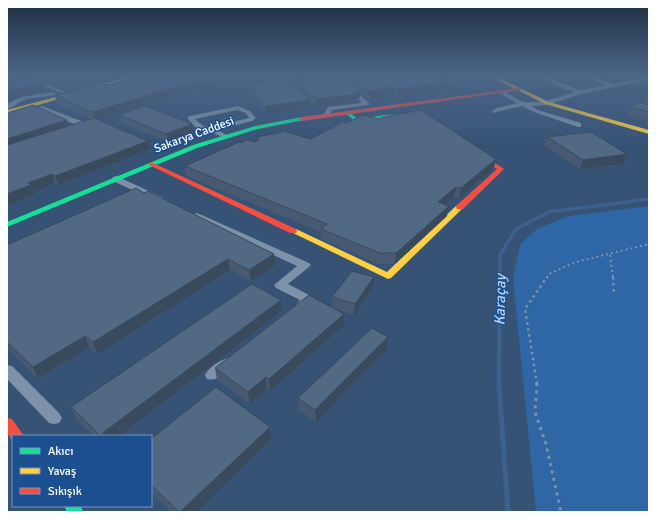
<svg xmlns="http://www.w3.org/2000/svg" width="656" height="519" font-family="Signika,sans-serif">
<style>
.green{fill:#2f66a5}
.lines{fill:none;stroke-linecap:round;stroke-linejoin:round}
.stream-far2{stroke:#3b618d;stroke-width:3.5}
.stream-far1{stroke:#3b618d;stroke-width:4}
.stream{stroke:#3b618d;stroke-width:5}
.path-far2{stroke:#7d92a8;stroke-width:2;stroke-dasharray:2 3;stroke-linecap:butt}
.path-far1{stroke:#7d92a8;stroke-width:2.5;stroke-dasharray:2.5 3.5;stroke-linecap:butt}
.path{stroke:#7d92a8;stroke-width:3;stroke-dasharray:3 4.5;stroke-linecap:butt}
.lane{fill:#7d92a8;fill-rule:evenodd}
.street{fill:#7d92a8;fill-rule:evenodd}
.fast{fill:#16e098;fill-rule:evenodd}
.slow{fill:#ffcf43;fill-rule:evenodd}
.jam{fill:#f24e42;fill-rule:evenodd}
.wall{fill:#475a72;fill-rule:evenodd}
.shaded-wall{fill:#394a5c}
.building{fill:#526984;stroke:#394a5c}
.labels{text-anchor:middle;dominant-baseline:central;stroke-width:3;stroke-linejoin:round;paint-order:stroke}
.far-street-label{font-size:12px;fill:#fff;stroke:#1b4f8f}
.water-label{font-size:15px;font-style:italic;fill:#b5d3f5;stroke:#1b4f8f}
</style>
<rect width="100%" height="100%" fill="#365274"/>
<!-- green -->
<path class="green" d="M 649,206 L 649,512 L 536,512 L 513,278 L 520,244 L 538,228 L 569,216 Z"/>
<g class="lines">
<!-- stream-far2 -->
<path class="stream-far2" d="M 500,278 L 500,255 L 516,229 L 549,212 L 649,199"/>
<!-- stream-far1 -->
<path class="stream-far1" d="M 499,384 L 500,277"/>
<!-- stream -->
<path class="stream" d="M 499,383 L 508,512"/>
<!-- path-far2 -->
<path class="path-far2" d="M 610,255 L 613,278
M 547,278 L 549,274 L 576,262 L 649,244"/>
<!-- path-far1 -->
<path class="path-far1" d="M 613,277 L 614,295
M 537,384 L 525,309 L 547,277"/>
<!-- path -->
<path class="path" d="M 537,383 L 535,412 L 546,444 L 561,512"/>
<!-- lane -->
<path class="lane" d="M 46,85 L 48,85 L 65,92 L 62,93 L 46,87 Z"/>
<!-- street -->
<path class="street" d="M 542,74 L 548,74 L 548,78 L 580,90 L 606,85 L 580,74 L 587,74 L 613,84 L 649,76 L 649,80 L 581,94 L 547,105 L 531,106 L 538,110 L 581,123 L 581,127 L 578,127 L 534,112 L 522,106 L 492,113 L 492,111 L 497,108 L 517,103 L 497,92 L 497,90 C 507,89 515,101 525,102 C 542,104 559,97 574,92 L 544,80 L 541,76 Z
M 350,86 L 369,103 L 369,105 L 332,110 L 328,117 L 324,117 L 323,116 L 328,107 L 362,103 L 347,88 Z
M 53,92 L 55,93 L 55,95 L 26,99 L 10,108 L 7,109 L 7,104 L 21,97 Z
M 42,106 L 89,124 L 90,126 L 86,128 L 83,128 L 42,110 L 7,121 L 7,117 Z
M 238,106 L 250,111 L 256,118 L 252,121 L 218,130 L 228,136 L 224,138 L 209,131 L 198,130 L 187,118 L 190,116 ZM 237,110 L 246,113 L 249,118 L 211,127 L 203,126 L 195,119 Z
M 116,176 L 162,197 L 164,199 L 162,201 L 156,201 L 113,181 L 112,179 L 113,177 Z
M 197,213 L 309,263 L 311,265 L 309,267 L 288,284 L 313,297 L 315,300 C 311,306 304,311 297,309 L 295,306 L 300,300 L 276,288 L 274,285 L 297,266 L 194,218 L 192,216 L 194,214 Z
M 228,358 L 233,359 L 235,363 C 230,372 217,382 207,379 L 205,375 C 209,367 220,360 228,358 Z
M 7,365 L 12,366 L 59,413 L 62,418 L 59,423 L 54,424 L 49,423 L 7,379 Z"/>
<!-- fast -->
<path class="fast" d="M 348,111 L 358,119 C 369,118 397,111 406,117 C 403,119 365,122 357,123 L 346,114 L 345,113 Z
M 302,117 L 304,118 L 304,120 L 258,129 L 197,148 L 7,227 L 7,222 L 193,145 L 255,126 Z
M 64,506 L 81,506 L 83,512 L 67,512 Z"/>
<!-- slow -->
<path class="slow" d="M 140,74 L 146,74 L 7,114 L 7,110 Z
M 486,74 L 491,74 L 549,102 L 649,130 L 649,134 L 545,104 Z
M 457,205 L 460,205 L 464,207 L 391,278 L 388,279 L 289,231 L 290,229 L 296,229 L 387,272 Z"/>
<!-- jam -->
<path class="jam" d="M 519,88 L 521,88 L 521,90 L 302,121 L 299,119 L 302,117 Z
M 477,151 L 504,169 L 463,209 L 457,209 L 456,207 L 457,205 L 497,169 L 475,154 L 475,152 Z
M 151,162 L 296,229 L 297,231 L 296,233 L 290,233 L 149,165 L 149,163 Z
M 7,418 L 12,419 L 24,436 L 13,436 L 12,440 L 7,433 Z"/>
</g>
<!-- wall -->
<path class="wall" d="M 32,74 L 70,74 L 71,78 L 54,82 L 32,75 Z
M 238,74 L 280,74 L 283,77 L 283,80 L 310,108 L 266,114 L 255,100 L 254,95 L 251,92 L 251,88 L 249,88 Z
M 286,74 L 322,74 L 290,77 Z
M 328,74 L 479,74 L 486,85 L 462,88 L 450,82 L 449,89 L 398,96 L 393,93 L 381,95 L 381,97 L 369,99 L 360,92 L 360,98 L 357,99 L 357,102 L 317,107 L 296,86 L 296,79 ZM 346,74 L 346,79 L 340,75 Z
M 108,85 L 234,86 L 185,91 L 98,119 L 148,141 L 150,149 L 58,185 L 55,183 L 34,192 L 35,194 L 7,205 L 7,113 L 69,126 L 91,119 L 57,104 L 55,96 Z
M 649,94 L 649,121 L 628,115 L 631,107 L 647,104 L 642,103 L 645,95 Z
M 119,115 L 193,132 L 168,142 L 121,123 Z
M 547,137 L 627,154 L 624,164 L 580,169 L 544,146 Z
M 256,139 L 310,139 L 494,168 L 459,198 L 454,197 L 445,205 L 447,216 L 395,264 L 379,264 L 321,239 L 321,232 L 186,176 L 185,166 L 241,143 L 254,142 L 256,141 Z
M 136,188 L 275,265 L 251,281 L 230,270 L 97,354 L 89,347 L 38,379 L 7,348 L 7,245 Z
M 373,288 L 354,315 L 336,309 L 344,325 L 270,391 L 267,389 L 250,404 L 217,380 L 215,368 L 332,307 L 332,297 Z
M 282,311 L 119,436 L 93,436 L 76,419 L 71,407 Z
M 388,337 L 387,349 L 316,422 L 299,410 L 298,398 Z
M 270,427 L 271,439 L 196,512 L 171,512 L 151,493 L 151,439 Z"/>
<!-- shaded-wall -->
<path class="shaded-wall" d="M 57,74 L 70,74 L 71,78 L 54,82 L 51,75 Z
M 289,74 L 322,74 L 290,77 Z
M 283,77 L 284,84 L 251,84 L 251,88 L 249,88 L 248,81 Z
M 487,78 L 486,85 L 462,88 L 463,81 Z
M 233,79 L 234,86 L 185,91 L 95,120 L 93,112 L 184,84 Z
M 450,82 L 449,89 L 398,96 L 398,89 Z
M 41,83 L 44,90 L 7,100 L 7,91 Z
M 393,86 L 393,93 L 381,95 L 381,97 L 369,99 L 370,91 L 379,88 Z
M 354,91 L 360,91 L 360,98 L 357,99 L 357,102 L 317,107 L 316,99 Z
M 310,100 L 310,108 L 266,114 L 266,106 Z
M 67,120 L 69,129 L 7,149 L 7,139 Z
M 192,124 L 193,132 L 168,142 L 166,134 Z
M 148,141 L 150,149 L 58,185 L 55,176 Z
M 627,154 L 624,164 L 580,169 L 583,160 Z
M 496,159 L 494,168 L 459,198 L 461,188 Z
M 52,174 L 55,183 L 34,192 L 35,194 L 7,205 L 7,194 L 28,183 Z
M 456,187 L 454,197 L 437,212 L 438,202 Z
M 449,206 L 447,216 L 395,264 L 396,253 Z
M 274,254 L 275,265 L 251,281 L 249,270 Z
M 228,259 L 230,270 L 97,354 L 93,342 Z
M 374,277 L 373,288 L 354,315 L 355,304 Z
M 281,300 L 282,311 L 119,436 L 100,436 L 100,435 Z
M 344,314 L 344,325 L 270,391 L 269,379 Z
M 85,336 L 89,347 L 38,379 L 33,367 Z
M 388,337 L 387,349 L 316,422 L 315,410 Z
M 266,377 L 267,389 L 250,404 L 248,392 Z
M 270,427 L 271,439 L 196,512 L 180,512 Z"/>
<!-- building -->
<path class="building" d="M 47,74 L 57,74 L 51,75 Z
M 151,74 L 230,74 L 233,79 L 184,84 L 93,112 L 55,96 L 102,83 L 108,85 Z
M 243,74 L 280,74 L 283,77 L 248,81 Z
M 328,74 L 339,74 L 360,91 L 354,91 L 357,94 L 316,99 L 296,79 L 299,77 Z
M 346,74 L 435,74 L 450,82 L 398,89 L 393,86 L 379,88 L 381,89 L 370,91 Z
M 449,74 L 479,74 L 487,78 L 463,81 Z
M 26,76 L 34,81 L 38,80 L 41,83 L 7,91 L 7,86 L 16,84 L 20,77 Z
M 288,80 L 310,100 L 266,106 L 254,93 L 258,92 L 251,84 Z
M 649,94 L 649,96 L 645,95 Z
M 639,102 L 649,105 L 649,112 L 631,107 Z
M 33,105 L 67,120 L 7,139 L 7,113 Z
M 145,106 L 192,124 L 166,134 L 119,115 Z
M 421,110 L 496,159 L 461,188 L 456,187 L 438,202 L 449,206 L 396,253 L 380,253 L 321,229 L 327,224 L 185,166 L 239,142 L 241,143 L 247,140 L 254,142 L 259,140 L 256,139 L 261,136 L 278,133 L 283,131 L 310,139 L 343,122 L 347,123 L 363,115 L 379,119 L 384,117 Z
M 94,118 L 148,141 L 55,176 L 52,174 L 28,183 L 31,185 L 7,194 L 7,145 Z
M 591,132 L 627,154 L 583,160 L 547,137 Z
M 136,188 L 144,193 L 148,191 L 274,254 L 249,270 L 228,259 L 93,342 L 85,336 L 33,367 L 7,342 L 7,245 Z
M 352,271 L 374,277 L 355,304 L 332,297 Z
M 252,284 L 281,300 L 100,435 L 71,407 Z
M 309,295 L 344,314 L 269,379 L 266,377 L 248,392 L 215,368 Z
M 372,328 L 388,337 L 315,410 L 298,398 Z
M 216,387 L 270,427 L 180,512 L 179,512 L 151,485 L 151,439 Z"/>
<!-- sky -->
<linearGradient id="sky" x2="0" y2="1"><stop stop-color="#1e2d40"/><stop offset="0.51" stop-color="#4c6688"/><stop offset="1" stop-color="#4c6688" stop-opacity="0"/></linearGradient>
<rect width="656" height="146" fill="url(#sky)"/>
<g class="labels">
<!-- far-street labels -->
<g class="far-street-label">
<text transform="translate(194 135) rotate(-20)">Sakarya Caddesi</text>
</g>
<!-- water labels -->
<g class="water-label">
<text transform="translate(500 300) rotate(-89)">Karaçay</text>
</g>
</g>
<!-- border -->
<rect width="656" height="519" fill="none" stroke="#ffffff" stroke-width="16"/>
<!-- legend -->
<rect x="12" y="435" width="140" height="72" fill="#1b4f8f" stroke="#7695bc"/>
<rect x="20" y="448" width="20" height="6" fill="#16e098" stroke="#7695bc"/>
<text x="48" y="455" font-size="12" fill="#ffffff">Akıcı</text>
<rect x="20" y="468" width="20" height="6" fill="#ffcf43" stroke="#7695bc"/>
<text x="48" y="475" font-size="12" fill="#ffffff">Yavaş</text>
<rect x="20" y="488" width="20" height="6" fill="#f24e42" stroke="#7695bc"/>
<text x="48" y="495" font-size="12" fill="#ffffff">Sıkışık</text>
</svg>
